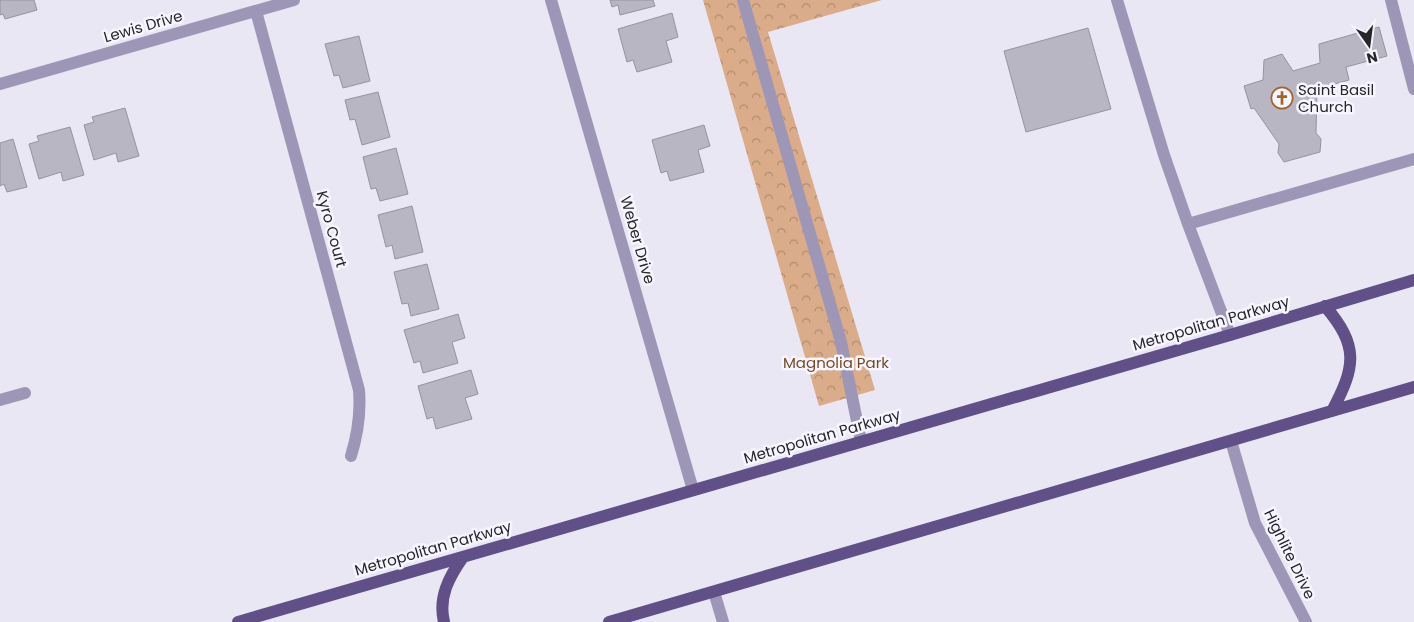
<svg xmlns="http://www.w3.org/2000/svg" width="1414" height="622" font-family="Poppins,sans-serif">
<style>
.park{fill:url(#park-crowns)}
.building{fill:#b9b6c4;stroke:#9692a0}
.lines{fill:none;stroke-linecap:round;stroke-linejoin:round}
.service{stroke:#9e96b6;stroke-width:12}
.minor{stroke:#9e96b6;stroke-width:12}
.primary{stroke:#615088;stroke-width:12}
.labels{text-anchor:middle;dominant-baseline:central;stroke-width:5;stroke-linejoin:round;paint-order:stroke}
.street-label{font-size:15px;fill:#27262b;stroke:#f7f5fe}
.poi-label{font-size:15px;fill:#27262b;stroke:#f7f5fe;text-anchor:start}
.park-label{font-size:15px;fill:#784a23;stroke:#f7f5fe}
</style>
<defs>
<pattern id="park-crowns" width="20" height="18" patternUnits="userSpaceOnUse" patternTransform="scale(1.25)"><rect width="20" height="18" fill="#daac89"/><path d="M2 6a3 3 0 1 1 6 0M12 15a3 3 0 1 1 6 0" fill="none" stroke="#b18c70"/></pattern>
</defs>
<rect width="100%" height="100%" fill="#eae7f5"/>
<!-- park -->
<path class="park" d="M 703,0 L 882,0 L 768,32 L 875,390 L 819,406 Z"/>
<!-- building -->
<path class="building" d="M 0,0 L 34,0 L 37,10 L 5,19 L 3,14 L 0,15 Z
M 610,0 L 653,0 L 655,6 L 620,15 L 618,5 L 612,7 Z
M 672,13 L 678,37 L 666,41 L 672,62 L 637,72 L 633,60 L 627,62 L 618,29 Z
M 1379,27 L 1387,56 L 1346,67 L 1349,80 L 1317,89 L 1316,133 L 1321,139 L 1320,152 L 1284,162 L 1278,153 L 1279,144 L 1254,108 L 1251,109 L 1244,86 L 1263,80 L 1264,60 L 1282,54 L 1293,71 L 1320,63 L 1319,44 Z
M 1088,28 L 1111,109 L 1026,132 L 1004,51 Z
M 359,36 L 370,81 L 343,88 L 339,75 L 334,76 L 325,44 Z
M 378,92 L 390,137 L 362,145 L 355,119 L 350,120 L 345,100 Z
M 125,108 L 139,156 L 118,162 L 116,153 L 94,160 L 84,125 L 94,122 L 92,117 Z
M 704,125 L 710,146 L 698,150 L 704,172 L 670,181 L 667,171 L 661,173 L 652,140 Z
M 70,127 L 84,175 L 63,181 L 61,172 L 39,179 L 29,144 L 39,141 L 37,136 Z
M 13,139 L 27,187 L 7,192 L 4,184 L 0,186 L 0,143 Z
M 396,148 L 408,194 L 380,201 L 376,188 L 371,189 L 363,157 Z
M 412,206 L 423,252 L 395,259 L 392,245 L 386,247 L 378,215 Z
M 427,264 L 439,309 L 411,316 L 408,303 L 402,304 L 394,272 Z
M 458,314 L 465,338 L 452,342 L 458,363 L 423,373 L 420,361 L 414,363 L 404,330 Z
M 471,370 L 478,394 L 465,398 L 472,419 L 436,429 L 433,417 L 427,419 L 418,386 Z"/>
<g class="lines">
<!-- service -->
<path class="service" d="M 1117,0 L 1164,155 L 1188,224 L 1230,335
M 1391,0 L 1414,89
M 1188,224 L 1414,159"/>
<!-- minor -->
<path class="minor" d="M 551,0 L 693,490
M 743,0 L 841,342 L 861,441
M 256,11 L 359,390 C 361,414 358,433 351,456
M 0,84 L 294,0
M 0,400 L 25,393
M 1231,441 L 1255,523 L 1306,622
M 714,592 L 723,622"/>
<!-- primary -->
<path class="primary" d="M 1325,306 C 1359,346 1356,366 1332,411
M 238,622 L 1230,335 L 1414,280
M 444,622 C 438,597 449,577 463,557
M 609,622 L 1414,387"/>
</g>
<!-- icons -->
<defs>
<g id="church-ring" transform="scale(1.125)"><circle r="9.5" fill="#f7f5fe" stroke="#a3642c" stroke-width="1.5"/><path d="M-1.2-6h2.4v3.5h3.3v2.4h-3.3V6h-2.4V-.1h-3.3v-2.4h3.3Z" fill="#a3642c"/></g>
</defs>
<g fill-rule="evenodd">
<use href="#church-ring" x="1282" y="98"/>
</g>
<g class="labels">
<!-- street labels -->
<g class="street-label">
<text transform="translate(143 26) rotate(-16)">Lewis Drive</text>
<text transform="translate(332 229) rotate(75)">Kyro Court</text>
<text transform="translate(638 240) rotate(74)">Weber Drive</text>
<text transform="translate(1211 323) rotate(-16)">Metropolitan Parkway</text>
<text transform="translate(822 436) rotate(-16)">Metropolitan Parkway</text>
<text transform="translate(433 548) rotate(-16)">Metropolitan Parkway</text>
<text transform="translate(1290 554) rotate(64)">Highlite Drive</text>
</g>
<!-- poi labels -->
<g class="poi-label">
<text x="1298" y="89">Saint Basil<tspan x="1298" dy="17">Church</tspan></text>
</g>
<!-- park labels -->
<g class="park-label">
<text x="836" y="362">Magnolia Park</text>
</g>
</g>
<!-- north arrow -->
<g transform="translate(1369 45) rotate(166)" stroke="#f7f5fe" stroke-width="4" paint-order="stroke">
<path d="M0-4L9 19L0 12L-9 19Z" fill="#27262b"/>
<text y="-8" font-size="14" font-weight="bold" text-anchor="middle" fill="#27262b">N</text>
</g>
</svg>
